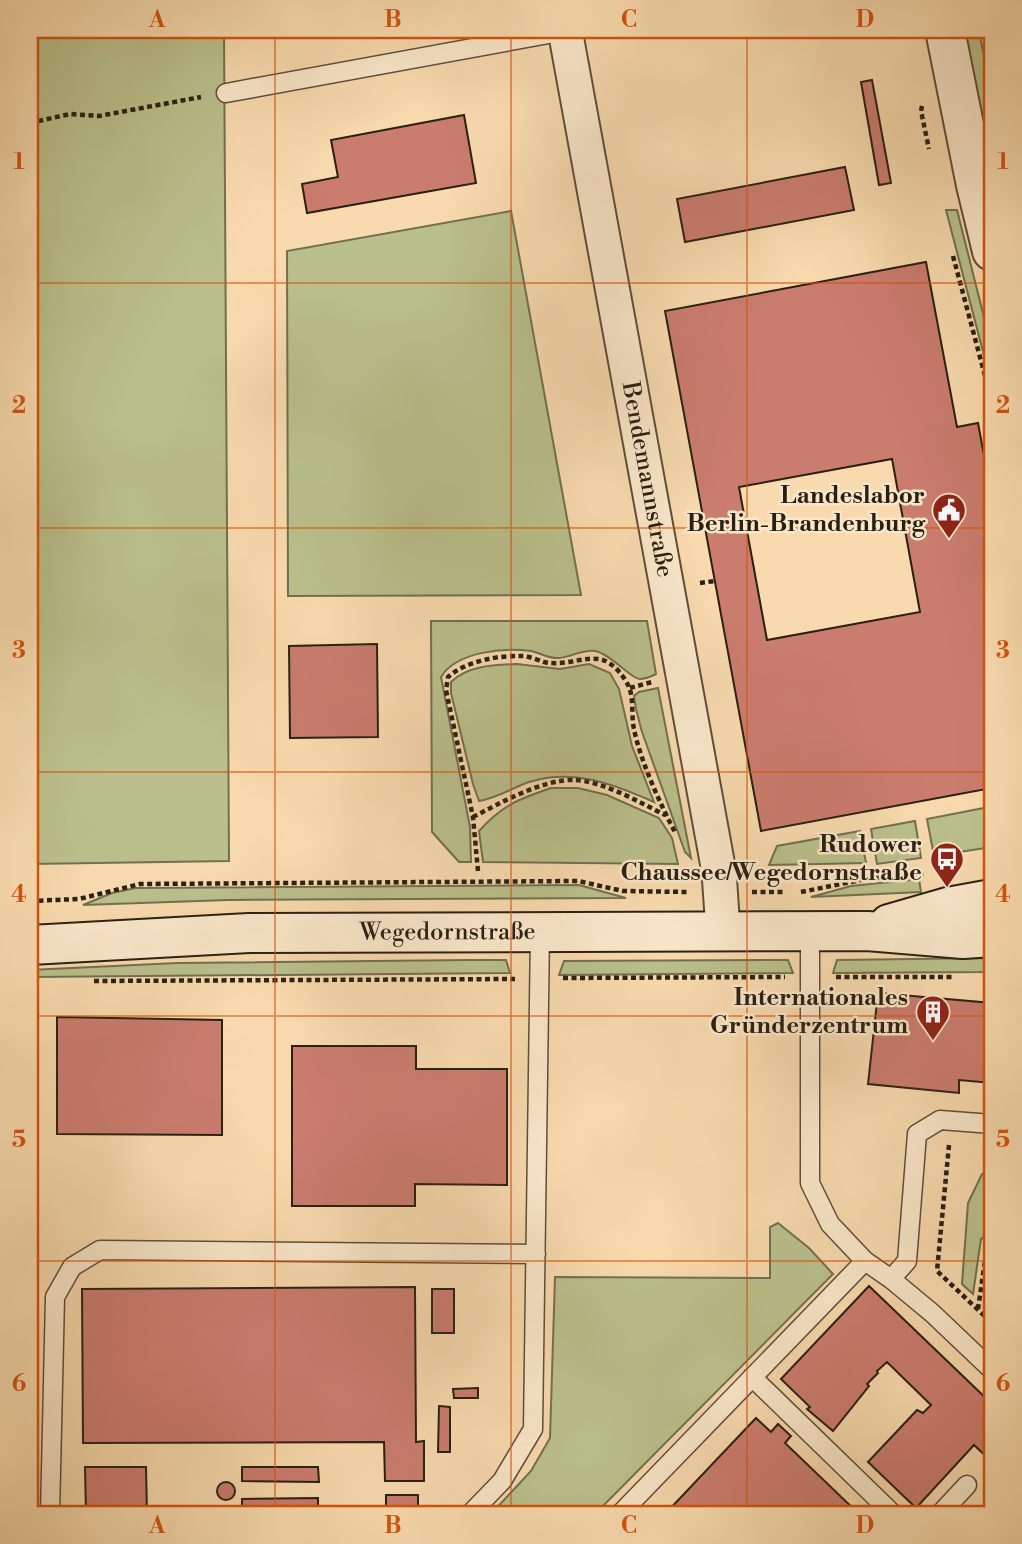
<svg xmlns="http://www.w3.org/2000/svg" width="1022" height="1544" font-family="'Libre Bodoni',serif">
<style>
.green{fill:#bac08c;stroke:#72704f;stroke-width:2}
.building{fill:#ca7c6f;stroke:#2a2012;stroke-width:2;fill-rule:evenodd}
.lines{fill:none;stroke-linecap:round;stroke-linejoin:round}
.service-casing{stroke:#5e4e39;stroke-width:21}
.minor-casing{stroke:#5e4e39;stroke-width:37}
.tertiary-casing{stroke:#5e4e39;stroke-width:42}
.secondary-casing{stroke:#2a2012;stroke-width:42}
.path{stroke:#2a2012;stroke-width:4.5;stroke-dasharray:5 3.5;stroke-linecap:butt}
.service{stroke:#fae7ca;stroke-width:18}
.minor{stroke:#fae7ca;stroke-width:33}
.tertiary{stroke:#fae7ca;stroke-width:38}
.secondary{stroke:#fae7ca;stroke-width:38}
.grid{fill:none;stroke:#d5530d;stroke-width:2;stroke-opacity:0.55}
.labels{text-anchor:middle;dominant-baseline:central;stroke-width:5;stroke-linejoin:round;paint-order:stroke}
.street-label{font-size:24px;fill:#2a2012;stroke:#fae7ca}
.poi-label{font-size:24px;font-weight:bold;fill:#2a2012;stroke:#fae7ca;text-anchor:end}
.neatline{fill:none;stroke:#d5530d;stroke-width:2.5}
.grid-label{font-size:23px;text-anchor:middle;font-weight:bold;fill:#d5530d}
</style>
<rect width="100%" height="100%" fill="#f8daae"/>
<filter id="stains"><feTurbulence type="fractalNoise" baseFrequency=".00286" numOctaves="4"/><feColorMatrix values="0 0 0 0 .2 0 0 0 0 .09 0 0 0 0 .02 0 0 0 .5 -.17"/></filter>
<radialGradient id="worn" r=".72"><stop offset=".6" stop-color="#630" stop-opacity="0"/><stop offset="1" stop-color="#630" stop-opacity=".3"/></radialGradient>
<!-- green -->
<path class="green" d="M 30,30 L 224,30 L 229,861 L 30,864 Z
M 960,30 L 979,30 L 992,101 L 992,183 Z
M 946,210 L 957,210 L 992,349 L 992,386 Z
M 511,211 L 581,595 L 288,596 L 287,251 Z
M 431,621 L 647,621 L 656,674 C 652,676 645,679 640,679 C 631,679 611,654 595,651 C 582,649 570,658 557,658 C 548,658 540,653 531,651 C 503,647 456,652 441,677 L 470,827 L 471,862 L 459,862 L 432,832 Z
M 517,664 L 560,669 L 589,664 L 610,673 L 619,689 L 632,746 L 654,802 C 613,784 574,768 529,782 C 512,788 498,798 479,801 L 473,784 L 451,693 L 451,682 C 468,665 495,665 517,664 Z
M 658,688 L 691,858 L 685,852 L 642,732 L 636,709 L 634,696 L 639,692 Z
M 551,788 L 578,788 L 607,795 L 659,818 L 672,838 L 678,864 L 483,862 L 479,831 C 502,805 519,799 551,788 Z
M 989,807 L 992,847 L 934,856 L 927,819 Z
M 915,821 L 921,858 L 877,864 L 871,829 Z
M 860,831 L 866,863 L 769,865 L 777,846 Z
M 919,879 L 921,892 L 811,897 L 851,886 Z
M 579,885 L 626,898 L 228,900 L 83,905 L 112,893 L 136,888 Z
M 992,958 L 992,971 L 989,972 L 833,973 L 837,960 Z
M 468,960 L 506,960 L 510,973 L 30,977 L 30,970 L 177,963 Z
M 788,960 L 793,973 L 559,975 L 564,961 Z
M 992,1170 L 992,1234 L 981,1239 L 973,1294 L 962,1284 L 968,1203 L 982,1174 Z
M 778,1223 L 809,1248 L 833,1274 L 595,1514 L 491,1514 L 531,1471 L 550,1438 L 555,1277 L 770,1278 L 770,1227 Z"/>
<!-- building -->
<path class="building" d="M 872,80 L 891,183 L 879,185 L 861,82 Z
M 464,115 L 476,183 L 307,213 L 302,184 L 338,177 L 331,140 Z
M 845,167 L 854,210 L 685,242 L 677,199 Z
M 926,262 L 957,427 L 978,423 L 992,499 L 992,788 L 761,831 L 665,311 ZM 892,459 L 920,612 L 767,640 L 739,487 Z
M 377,644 L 378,737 L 290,738 L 289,646 Z
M 878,993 L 992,1003 L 992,1083 L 959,1080 L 959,1093 L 868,1084 Z
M 57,1017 L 222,1020 L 222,1135 L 57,1134 Z
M 292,1046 L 416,1046 L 416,1069 L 507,1069 L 507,1185 L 415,1184 L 415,1206 L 292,1206 Z
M 869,1286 L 992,1404 L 992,1462 L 974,1445 L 916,1508 L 868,1462 L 917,1410 L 923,1413 L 931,1405 L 887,1362 L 877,1371 L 878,1373 L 867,1384 L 869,1386 L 833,1431 L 807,1409 L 810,1407 L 781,1379 Z
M 415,1287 L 416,1442 L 424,1441 L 424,1481 L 385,1481 L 384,1442 L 83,1443 L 82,1289 Z
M 432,1289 L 454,1289 L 454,1333 L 432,1333 Z
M 478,1388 L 478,1398 L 454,1398 L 453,1389 Z
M 439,1406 L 450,1407 L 450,1452 L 438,1452 Z
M 756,1418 L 771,1432 L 778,1424 L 791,1436 L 785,1443 L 859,1514 L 665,1514 Z
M 85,1467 L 146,1467 L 147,1514 L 86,1514 Z
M 242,1467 L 318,1467 L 319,1482 L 242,1481 Z
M217 1491a9 9 0 1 1 18 0a9 9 0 1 1-18 0Z
M 386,1495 L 418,1495 L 418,1506 L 386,1506 Z
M 318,1498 L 318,1513 L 242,1514 L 242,1499 Z"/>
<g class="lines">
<!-- service casing -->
<g class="service-casing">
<path id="service" d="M 226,93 L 565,31
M 810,931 L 810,1183 L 830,1224 L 865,1261 L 891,1279 L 932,1313 L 992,1370
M 891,1279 L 907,1261 L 917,1134 L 940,1120 L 992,1124
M 752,1377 L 893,1514
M 50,1514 L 55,1297 L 72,1267 L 100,1250 L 536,1254
M 470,1514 L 502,1481 L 533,1429 L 540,932
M 620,1514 L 865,1261
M 940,1514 L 967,1485"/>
</g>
<!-- minor casing -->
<g class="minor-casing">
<g id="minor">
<path id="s1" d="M 565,30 L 719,872 L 723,930"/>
</g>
</g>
<!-- tertiary casing -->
<g class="tertiary-casing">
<path id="tertiary" d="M 945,30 L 976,185 L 992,251"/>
</g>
<!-- secondary casing -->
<g class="secondary-casing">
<g id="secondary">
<path d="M 889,924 L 948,907 L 992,899"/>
<path id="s2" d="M 30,945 L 249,933 L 867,931 L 963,939 L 992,937"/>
</g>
</g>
<!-- path -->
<path class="path" d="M 922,106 L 921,111 L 929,149
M 30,123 L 70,114 L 99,116 L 201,97
M 953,256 L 992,402
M 700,583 L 715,581
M 630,688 L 652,682
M 473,817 C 500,803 543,779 574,780 C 603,781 639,802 665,815
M 478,871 L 473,817 L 446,690 L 448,677 C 466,661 499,655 524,656 C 531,657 538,660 544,662 C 565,667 585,655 603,660 C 614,664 624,676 629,687 C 634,699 631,716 634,729 C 640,760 661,806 676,834
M 752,892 L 785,892
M 801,892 L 871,878 L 924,874
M 30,901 L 79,899 L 140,884 L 578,881 L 623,891 L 687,892
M 836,977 L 953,977
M 563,978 L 785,977
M 94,981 L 515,979
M 949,1145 L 937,1271 L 992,1323
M 978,1309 L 987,1247 L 992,1245"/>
<!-- service -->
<use href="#service" class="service"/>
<!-- minor -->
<use href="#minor" class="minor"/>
<!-- tertiary -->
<use href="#tertiary" class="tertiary"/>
<!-- secondary -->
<use href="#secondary" class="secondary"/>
</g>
<!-- grid -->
<path class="grid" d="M 275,30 L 275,1514M 511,30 L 511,1514M 747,30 L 747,1514M 30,283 L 992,283M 30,528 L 992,528M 30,772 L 992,772M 30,1016 L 992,1016M 30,1261 L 992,1261"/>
<!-- icons -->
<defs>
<g id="civic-pin" transform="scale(1.75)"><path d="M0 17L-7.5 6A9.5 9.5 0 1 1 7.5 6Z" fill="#8f2418" stroke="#fae7ca"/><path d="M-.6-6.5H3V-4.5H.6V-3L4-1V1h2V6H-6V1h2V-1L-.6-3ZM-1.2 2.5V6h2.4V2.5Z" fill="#fff"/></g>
<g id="bus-pin" transform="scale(1.75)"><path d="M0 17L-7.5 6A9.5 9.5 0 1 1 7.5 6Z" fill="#8f2418" stroke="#fae7ca"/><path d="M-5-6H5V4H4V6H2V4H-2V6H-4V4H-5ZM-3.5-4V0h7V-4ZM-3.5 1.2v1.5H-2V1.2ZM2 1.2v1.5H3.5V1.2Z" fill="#fff"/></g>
<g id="building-pin" transform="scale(1.75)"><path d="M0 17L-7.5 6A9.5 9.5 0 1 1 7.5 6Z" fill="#8f2418" stroke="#fae7ca"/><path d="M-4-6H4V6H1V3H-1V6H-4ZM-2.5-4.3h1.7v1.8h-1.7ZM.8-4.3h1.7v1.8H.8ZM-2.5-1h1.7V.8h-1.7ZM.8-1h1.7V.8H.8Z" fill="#fff"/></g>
</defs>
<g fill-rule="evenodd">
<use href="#civic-pin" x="949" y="510"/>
<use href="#bus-pin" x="947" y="859"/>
<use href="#building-pin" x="933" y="1012"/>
</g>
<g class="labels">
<!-- street labels -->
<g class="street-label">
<text stroke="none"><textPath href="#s1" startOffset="457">Bendemannstraße</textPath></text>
<text stroke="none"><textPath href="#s2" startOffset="418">Wegedornstraße</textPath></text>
</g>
<!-- poi labels -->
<g class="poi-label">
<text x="925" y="496">Landeslabor<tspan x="925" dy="28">Berlin-Brandenburg</tspan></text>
<text x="922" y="845">Rudower<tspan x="922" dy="28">Chaussee/Wegedornstraße</tspan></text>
<text x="908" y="998">Internationales<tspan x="908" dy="28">Gründerzentrum</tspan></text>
</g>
</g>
<!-- margin -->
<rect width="1022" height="1544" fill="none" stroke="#f8daae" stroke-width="77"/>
<rect x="38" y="38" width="946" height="1468" class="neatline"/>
<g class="grid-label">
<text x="157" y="27">A</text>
<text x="393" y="27">B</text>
<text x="629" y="27">C</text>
<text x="865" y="27">D</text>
<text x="19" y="169">1</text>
<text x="1003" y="169">1</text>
<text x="19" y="413">2</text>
<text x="1003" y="413">2</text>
<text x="19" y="658">3</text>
<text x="1003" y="658">3</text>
<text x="19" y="902">4</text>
<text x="1003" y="902">4</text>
<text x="19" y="1147">5</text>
<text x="1003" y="1147">5</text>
<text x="19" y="1391">6</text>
<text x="1003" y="1391">6</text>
<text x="157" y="1533">A</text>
<text x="393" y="1533">B</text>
<text x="629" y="1533">C</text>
<text x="865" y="1533">D</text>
</g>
<rect width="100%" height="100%" filter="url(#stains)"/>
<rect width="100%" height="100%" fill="url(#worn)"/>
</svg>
